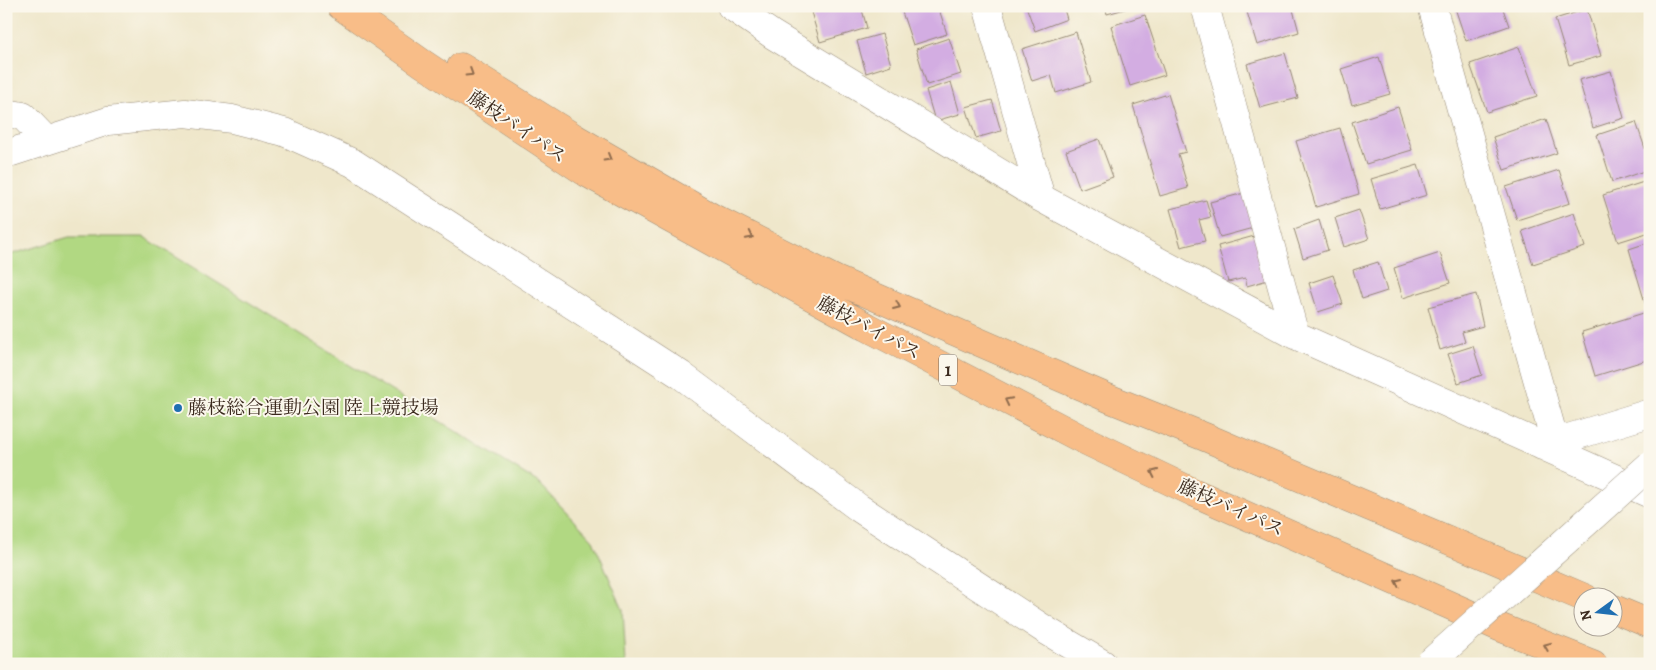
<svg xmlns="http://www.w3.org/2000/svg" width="1656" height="670" font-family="Alegreya,'Noto Serif JP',serif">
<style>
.green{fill:#b1d882;stroke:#768150}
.building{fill:#d3ade2}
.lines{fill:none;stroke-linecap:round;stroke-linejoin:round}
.minor-casing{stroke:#958874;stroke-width:29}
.tertiary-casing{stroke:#958874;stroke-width:29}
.motorway-casing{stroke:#958874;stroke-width:29}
.minor{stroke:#fff;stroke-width:28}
.tertiary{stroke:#fff;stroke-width:28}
.motorway{stroke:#f8bd88;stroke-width:28}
.tertiary-bridge-casing{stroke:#958874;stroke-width:29;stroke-linecap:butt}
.tertiary-bridge{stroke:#fff;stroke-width:28}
.oneway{stroke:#906c4e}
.poi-dot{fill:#1f6fb2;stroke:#fbf7ec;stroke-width:2}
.labels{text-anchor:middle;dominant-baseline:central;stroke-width:4;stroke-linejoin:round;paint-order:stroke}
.shield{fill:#fbf7ec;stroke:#75685c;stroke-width:1}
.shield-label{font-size:18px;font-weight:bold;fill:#3b2a1e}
.street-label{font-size:19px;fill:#3b2a1e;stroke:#fbf7ec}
.poi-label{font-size:19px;fill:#3b2a1e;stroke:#fbf7ec;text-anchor:start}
</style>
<rect width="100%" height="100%" fill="#fbf7ec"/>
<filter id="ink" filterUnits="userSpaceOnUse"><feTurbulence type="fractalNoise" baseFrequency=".02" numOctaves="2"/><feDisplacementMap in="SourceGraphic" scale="10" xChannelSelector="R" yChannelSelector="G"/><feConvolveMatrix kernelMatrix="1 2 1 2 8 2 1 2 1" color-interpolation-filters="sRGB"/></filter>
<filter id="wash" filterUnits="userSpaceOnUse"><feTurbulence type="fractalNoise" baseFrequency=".0096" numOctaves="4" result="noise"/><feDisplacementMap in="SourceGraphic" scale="20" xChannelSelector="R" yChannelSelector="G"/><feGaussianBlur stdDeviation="1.12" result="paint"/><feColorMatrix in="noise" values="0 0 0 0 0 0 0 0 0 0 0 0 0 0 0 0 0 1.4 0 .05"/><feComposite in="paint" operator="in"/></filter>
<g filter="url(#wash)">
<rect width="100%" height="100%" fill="#efe7cb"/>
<!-- green -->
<path class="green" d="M 69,237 L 144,237 L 539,483 L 593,540 L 623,610 L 626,664 L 6,664 L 6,256 Z"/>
<g id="blocks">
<!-- building -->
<path class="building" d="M 831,6 L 861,6 L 867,28 L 820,42 L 811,12 Z
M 911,6 L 938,6 L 947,34 L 913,45 L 901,9 Z
M 1026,6 L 1063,6 L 1067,19 L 1035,31 Z
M 1105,6 L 1132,6 L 1132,7 L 1107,14 Z
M 1265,6 L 1292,6 L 1299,32 L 1257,45 L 1247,12 Z
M 1460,6 L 1502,6 L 1509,26 L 1466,41 L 1455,8 Z
M 1587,9 L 1601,56 L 1569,65 L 1555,19 Z
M 1145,15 L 1165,75 L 1130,86 L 1111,26 Z
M 1076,32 L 1091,82 L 1056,93 L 1051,75 L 1032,81 L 1022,49 Z
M 882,34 L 891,65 L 866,73 L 857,41 Z
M 949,38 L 961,74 L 927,85 L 916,49 Z
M 1519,47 L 1537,96 L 1487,112 L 1470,64 Z
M 1285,53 L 1298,98 L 1260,108 L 1247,64 Z
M 1379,57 L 1390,94 L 1352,105 L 1341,69 Z
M 1611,71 L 1624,118 L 1593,128 L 1579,80 Z
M 951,82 L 960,114 L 935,121 L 926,90 Z
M 1168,94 L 1186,152 L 1178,154 L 1188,188 L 1160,196 L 1133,105 Z
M 992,100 L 1001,131 L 976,138 L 966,107 Z
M 1398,107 L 1412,150 L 1366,164 L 1352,122 Z
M 1546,119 L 1557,153 L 1504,170 L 1493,137 Z
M 1636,122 L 1650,163 L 1650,169 L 1612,182 L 1597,135 Z
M 1340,128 L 1359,194 L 1316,207 L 1296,141 Z
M 1099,139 L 1113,177 L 1080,189 L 1066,151 Z
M 1418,165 L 1427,195 L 1380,209 L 1371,179 Z
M 1559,170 L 1570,203 L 1517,220 L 1506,187 Z
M 1650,180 L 1650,232 L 1618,242 L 1603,195 Z
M 1244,193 L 1253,228 L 1220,237 L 1210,202 Z
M 1206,200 L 1211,217 L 1199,220 L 1205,241 L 1181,247 L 1170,209 Z
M 1359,210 L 1369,239 L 1344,247 L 1335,218 Z
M 1574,213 L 1585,247 L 1533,264 L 1522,231 Z
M 1319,220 L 1328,250 L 1303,258 L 1294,229 Z
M 1258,235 L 1271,279 L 1247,286 L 1245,278 L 1228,282 L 1218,246 Z
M 1650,242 L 1650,305 L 1646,306 L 1629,249 Z
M 1440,253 L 1450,283 L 1403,298 L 1394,268 Z
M 1378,262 L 1387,291 L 1362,299 L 1353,270 Z
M 1333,275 L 1343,304 L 1318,312 L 1309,283 Z
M 1476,294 L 1483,326 L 1462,332 L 1465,342 L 1440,350 L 1428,307 Z
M 1650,311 L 1650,359 L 1595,376 L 1582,332 Z
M 1473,346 L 1482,375 L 1458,383 L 1448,354 Z"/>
</g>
</g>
<g filter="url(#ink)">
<use href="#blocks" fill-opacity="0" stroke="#958874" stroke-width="1"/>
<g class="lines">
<!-- minor casing -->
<g class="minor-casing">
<path id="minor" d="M 731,6 L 773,35 L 1041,198 L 1295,335 L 1650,494
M 987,6 L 1041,198
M 1205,6 L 1295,335
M 1432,6 L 1555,442
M 6,113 L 23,116 L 46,140
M 1542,446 L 1650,413"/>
</g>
<!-- tertiary casing -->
<g class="tertiary-casing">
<path id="tertiary" d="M 6,154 L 108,121 L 185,113 L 232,119 L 284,132 L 353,163 L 681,375 L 859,508 L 1047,631 L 1103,664"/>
</g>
<!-- motorway casing -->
<g class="motorway-casing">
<path id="motorway" d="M 341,6 L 422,63 L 587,173 L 867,327 L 1078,437 L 1195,493 L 1499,627 L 1593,664
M 461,67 L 575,138 L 715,219 L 834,279 L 1108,398 L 1205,437 L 1585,598
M 1614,609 L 1650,624"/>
</g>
<!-- minor -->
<use href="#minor" class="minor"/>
<!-- tertiary -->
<use href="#tertiary" class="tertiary"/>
<!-- motorway -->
<use href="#motorway" class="motorway"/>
<!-- tertiary-bridge casing -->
<g class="tertiary-bridge-casing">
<path id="tertiary-bridge" d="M 1431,662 L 1650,465"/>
</g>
<!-- tertiary-bridge -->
<use href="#tertiary-bridge" class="tertiary-bridge"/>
</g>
<!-- one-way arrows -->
<defs><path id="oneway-chevron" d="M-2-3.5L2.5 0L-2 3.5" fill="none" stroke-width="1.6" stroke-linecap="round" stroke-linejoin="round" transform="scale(1.25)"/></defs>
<g class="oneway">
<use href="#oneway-chevron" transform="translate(470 73) rotate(32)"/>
<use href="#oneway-chevron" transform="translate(608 158) rotate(30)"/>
<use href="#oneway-chevron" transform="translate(750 236) rotate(27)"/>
<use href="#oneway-chevron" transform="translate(897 306) rotate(23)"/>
<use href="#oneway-chevron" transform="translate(1008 401) rotate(-153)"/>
<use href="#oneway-chevron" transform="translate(1154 473) rotate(-155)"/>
<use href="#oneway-chevron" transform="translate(1398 582) rotate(-156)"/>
<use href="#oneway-chevron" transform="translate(1547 646) rotate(-158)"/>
</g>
</g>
<!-- markers -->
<circle class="poi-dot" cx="178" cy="408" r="5"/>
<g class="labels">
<!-- shield labels -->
<rect class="shield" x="939" y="354.5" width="18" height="31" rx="4"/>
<g class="shield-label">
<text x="948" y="370">1</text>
</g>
<!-- street labels -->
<g class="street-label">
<text transform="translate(517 127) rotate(34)">藤枝バイパス</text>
<text transform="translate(869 328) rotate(28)">藤枝バイパス</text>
<text transform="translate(1231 508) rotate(24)">藤枝バイパス</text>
</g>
<!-- poi labels -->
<g class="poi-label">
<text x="188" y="408">藤枝総合運動公園 陸上競技場</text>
</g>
</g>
<!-- margin -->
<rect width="1656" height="670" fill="none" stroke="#fbf7ec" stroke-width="25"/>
<!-- north arrow -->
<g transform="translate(1598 612) rotate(255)"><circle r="24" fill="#fbf7ec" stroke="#aea59a"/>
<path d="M0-4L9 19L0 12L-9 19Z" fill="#1f6fb2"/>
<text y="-8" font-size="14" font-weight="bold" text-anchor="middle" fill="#3b2a1e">N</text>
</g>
</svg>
